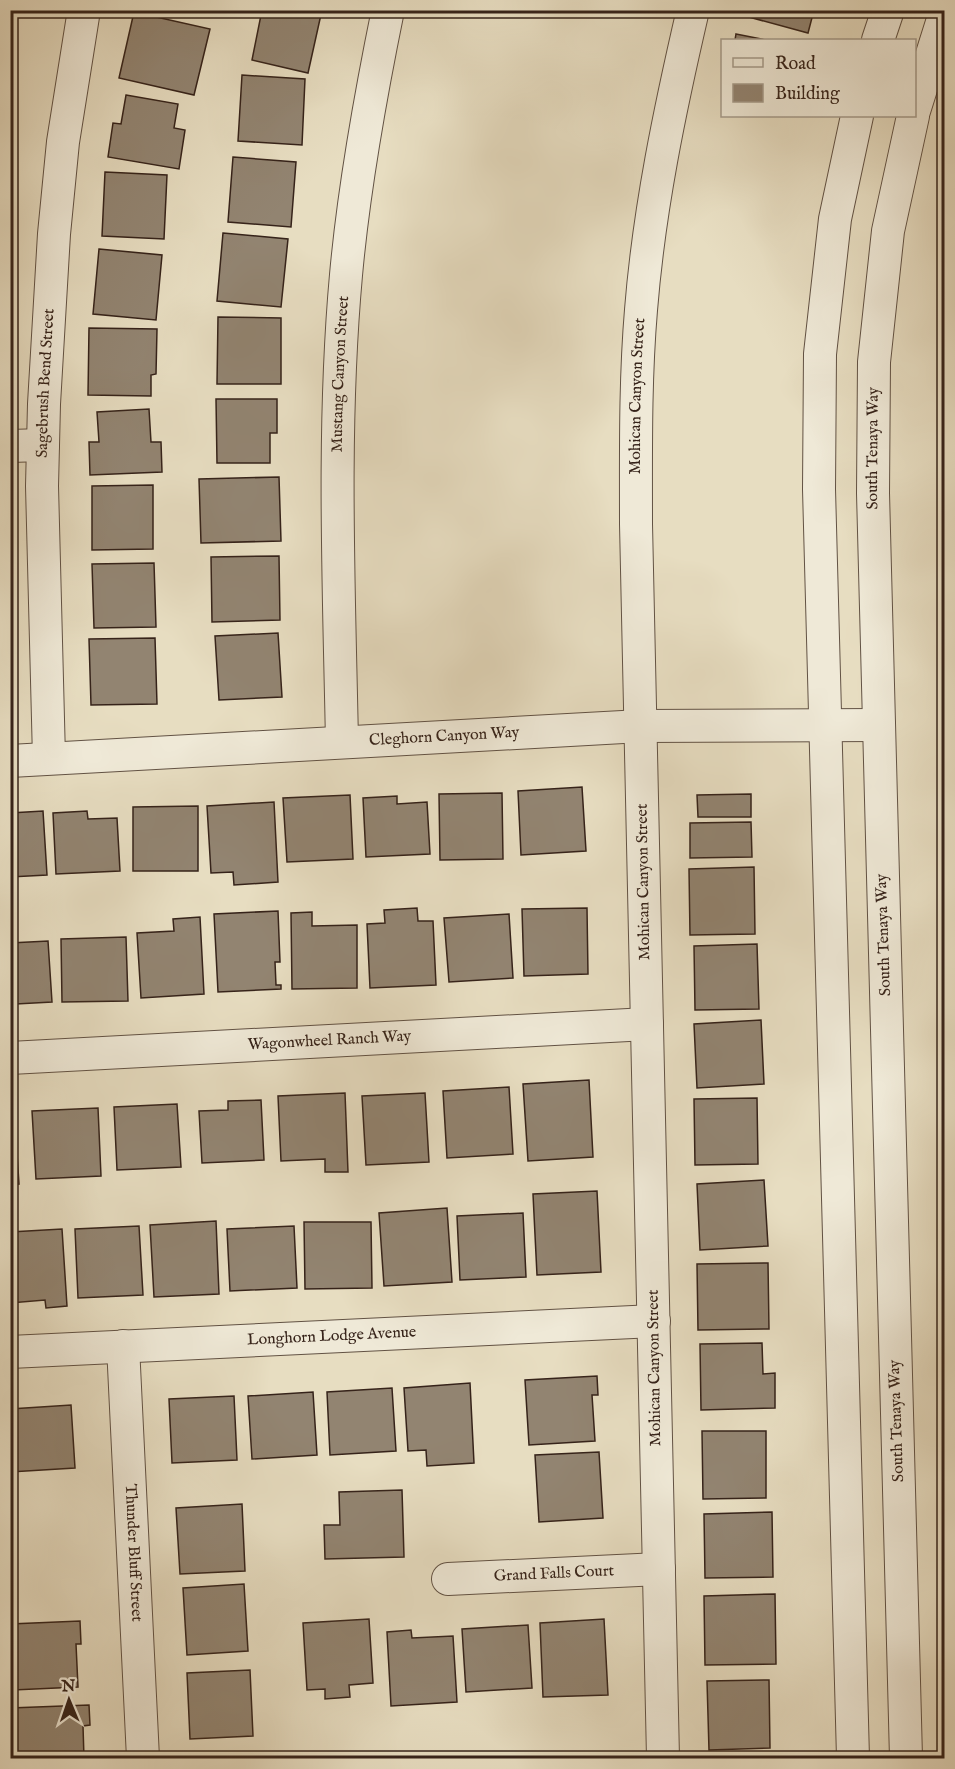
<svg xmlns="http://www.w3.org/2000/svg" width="955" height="1769" font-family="'IM FELL English',serif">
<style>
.building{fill:#928471;stroke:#36231a;stroke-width:1.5}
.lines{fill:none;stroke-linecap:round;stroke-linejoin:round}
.minor-casing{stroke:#625244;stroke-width:34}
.minor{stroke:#efe9d7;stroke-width:32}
.labels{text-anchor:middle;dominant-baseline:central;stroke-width:6;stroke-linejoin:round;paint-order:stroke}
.street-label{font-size:16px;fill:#36231a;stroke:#efe9d7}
</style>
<rect width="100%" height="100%" fill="#e7ddc1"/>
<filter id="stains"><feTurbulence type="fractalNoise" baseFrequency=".00333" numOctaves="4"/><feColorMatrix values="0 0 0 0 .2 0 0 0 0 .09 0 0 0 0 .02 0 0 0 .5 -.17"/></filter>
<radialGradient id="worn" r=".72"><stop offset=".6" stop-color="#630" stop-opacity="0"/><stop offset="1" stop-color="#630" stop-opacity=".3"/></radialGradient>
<!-- building -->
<path class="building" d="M 262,10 L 322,10 L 308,73 L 252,60 Z
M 746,10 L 814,10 L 808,33 L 745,16 Z
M 134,12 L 210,29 L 194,95 L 119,78 Z
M 736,34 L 766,40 L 735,40 Z
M 242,75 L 305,79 L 302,145 L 238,141 Z
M 126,95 L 178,104 L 174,128 L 185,130 L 179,169 L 108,157 L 113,123 L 121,124 Z
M 233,157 L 296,162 L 291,227 L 228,222 Z
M 105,172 L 167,175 L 164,239 L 102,236 Z
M 223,233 L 288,239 L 281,307 L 217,301 Z
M 99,249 L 162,255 L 156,320 L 93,314 Z
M 218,317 L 281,318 L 281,384 L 217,384 Z
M 89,328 L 157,329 L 156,374 L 151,375 L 151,396 L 88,395 Z
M 944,355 L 944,418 L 942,418 Z
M 216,399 L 277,399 L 277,433 L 270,433 L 270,463 L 217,463 Z
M 149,409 L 151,442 L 161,442 L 162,472 L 90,475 L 89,442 L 99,442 L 97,412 Z
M 279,477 L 281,541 L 201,543 L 199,479 Z
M 153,485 L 153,549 L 92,550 L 92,486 Z
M 279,556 L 280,620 L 212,622 L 211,557 Z
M 154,563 L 156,627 L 94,628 L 92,564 Z
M 278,633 L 282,697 L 219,700 L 215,636 Z
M 155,638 L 157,704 L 91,705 L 89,639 Z
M 582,787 L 586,851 L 521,855 L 518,791 Z
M 502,793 L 503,859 L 440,860 L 439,794 Z
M 751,794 L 751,817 L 698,817 L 697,795 Z
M 350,795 L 353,859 L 287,862 L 283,798 Z
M 397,796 L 397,804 L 427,802 L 430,854 L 366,857 L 363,798 Z
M 274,802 L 278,882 L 234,885 L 233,872 L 211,873 L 207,806 Z
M 198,806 L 198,871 L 133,871 L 133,807 Z
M 43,811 L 47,875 L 10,877 L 10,813 Z
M 87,811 L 88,819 L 117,818 L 120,871 L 56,874 L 53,813 Z
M 751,822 L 752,857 L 690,858 L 690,823 Z
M 754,867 L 755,934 L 690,935 L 689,869 Z
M 417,908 L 418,921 L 433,921 L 436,985 L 370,988 L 367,924 L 385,923 L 384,910 Z
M 587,908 L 588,974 L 524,976 L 522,909 Z
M 278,911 L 280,962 L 275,962 L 276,985 L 281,985 L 281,989 L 218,992 L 214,914 Z
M 312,912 L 312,926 L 357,925 L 357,988 L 292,989 L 291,913 Z
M 509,914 L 513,978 L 449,982 L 444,918 Z
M 200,917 L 204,994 L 141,998 L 137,933 L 174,931 L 173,919 Z
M 126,937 L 128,1001 L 62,1002 L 61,939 Z
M 48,941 L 52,1002 L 16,1004 L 16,996 L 10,997 L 10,943 Z
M 757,944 L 759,1009 L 695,1010 L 694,946 Z
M 761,1020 L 764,1084 L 697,1088 L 694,1024 Z
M 589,1080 L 593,1157 L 528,1161 L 523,1084 Z
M 509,1087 L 513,1154 L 447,1158 L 443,1091 Z
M 345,1093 L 348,1172 L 325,1172 L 325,1159 L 281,1161 L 278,1096 Z
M 425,1093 L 429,1162 L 366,1165 L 362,1096 Z
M 757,1098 L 758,1164 L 695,1165 L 694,1099 Z
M 261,1100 L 264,1160 L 202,1163 L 199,1111 L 228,1110 L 228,1101 Z
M 177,1104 L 181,1167 L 117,1170 L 114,1107 Z
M 98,1108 L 101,1176 L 36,1179 L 32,1111 Z
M 14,1109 L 19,1184 L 10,1185 L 10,1110 Z
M 764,1180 L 768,1246 L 700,1250 L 697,1184 Z
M 597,1191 L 601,1272 L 537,1275 L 533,1194 Z
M 447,1208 L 452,1282 L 384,1286 L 379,1213 Z
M 523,1213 L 526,1277 L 460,1280 L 457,1216 Z
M 216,1221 L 219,1294 L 154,1297 L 150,1225 Z
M 304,1222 L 371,1222 L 372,1288 L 305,1289 Z
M 139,1226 L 143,1295 L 78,1298 L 75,1229 Z
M 294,1226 L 297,1288 L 230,1291 L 227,1229 Z
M 62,1229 L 67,1306 L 46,1308 L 45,1300 L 10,1303 L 10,1232 Z
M 938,1229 L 944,1229 L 944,1311 L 940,1311 Z
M 768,1263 L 769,1329 L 698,1330 L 697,1264 Z
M 762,1343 L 763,1374 L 775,1373 L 775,1408 L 701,1410 L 700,1344 Z
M 597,1376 L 598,1395 L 592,1395 L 595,1441 L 529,1445 L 525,1380 Z
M 470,1383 L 474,1463 L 427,1466 L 426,1450 L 408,1451 L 404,1388 Z
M 392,1388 L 396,1451 L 330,1455 L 327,1392 Z
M 313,1392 L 317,1455 L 252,1459 L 248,1396 Z
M 234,1396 L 237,1460 L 172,1463 L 169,1399 Z
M 71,1405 L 75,1468 L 10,1472 L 10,1409 Z
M 702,1431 L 766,1431 L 766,1498 L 703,1499 Z
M 599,1452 L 603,1518 L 539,1522 L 535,1455 Z
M 402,1490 L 404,1557 L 325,1559 L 324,1525 L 340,1525 L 339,1492 Z
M 242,1504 L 245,1571 L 180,1574 L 176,1508 Z
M 772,1512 L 773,1577 L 705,1578 L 704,1514 Z
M 244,1584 L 248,1651 L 187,1655 L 183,1588 Z
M 775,1594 L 776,1664 L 705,1665 L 704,1596 Z
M 369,1619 L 373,1683 L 349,1685 L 350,1697 L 325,1699 L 325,1689 L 307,1690 L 303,1623 Z
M 604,1619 L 608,1695 L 543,1697 L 540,1623 Z
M 80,1621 L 81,1644 L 76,1644 L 78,1687 L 13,1690 L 10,1624 Z
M 528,1625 L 532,1688 L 466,1692 L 462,1629 Z
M 411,1630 L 412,1638 L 453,1636 L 457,1702 L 391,1706 L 387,1632 Z
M 250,1670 L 253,1736 L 190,1739 L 187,1673 Z
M 769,1680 L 770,1748 L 709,1750 L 707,1681 Z
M 89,1705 L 90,1725 L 83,1726 L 84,1758 L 10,1758 L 10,1708 Z
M 596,1756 L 596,1758 L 537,1758 Z"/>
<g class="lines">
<!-- minor casing -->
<g class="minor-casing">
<g id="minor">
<path d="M 878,40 L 888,10"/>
<path d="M 914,111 L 944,16"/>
<path d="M 10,446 L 43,445"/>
<path id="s1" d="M 342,742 C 339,587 332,430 346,275 C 354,186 370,98 388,10"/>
<path id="s2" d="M 49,758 L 42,486 L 44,404 L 54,234 L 63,142 L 84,10"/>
<path id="s3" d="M 10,761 L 641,726 L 879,725"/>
<path id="s4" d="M 10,1058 L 647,1024"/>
<path id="s5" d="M 123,1346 L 143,1758"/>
<path id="s6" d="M 10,1352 L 654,1321"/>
<path id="s7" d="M 448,1579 L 659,1569"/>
<path id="s8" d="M 663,1758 L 636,524 C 636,452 635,381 641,310 C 649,209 670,109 693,10"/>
<path d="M 853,1758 L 819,489 L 820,354 L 835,219 L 857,116"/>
<path id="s9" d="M 906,1758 L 873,493 L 874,362 L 888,231 L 913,116"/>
</g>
</g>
<!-- minor -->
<use href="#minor" class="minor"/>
</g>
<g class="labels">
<!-- street labels -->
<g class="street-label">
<text stroke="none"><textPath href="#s1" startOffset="368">Mustang Canyon Street</textPath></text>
<text stroke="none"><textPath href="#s2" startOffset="375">Sagebrush Bend Street</textPath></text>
<text stroke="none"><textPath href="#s8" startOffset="1362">Mohican Canyon Street</textPath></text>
<text stroke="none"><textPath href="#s9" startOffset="1310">South Tenaya Way</textPath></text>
<text stroke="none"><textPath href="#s3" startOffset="435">Cleghorn Canyon Way</textPath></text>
<text transform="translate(644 882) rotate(-91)">Mohican Canyon Street</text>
<text transform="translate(884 935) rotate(-92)">South Tenaya Way</text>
<text stroke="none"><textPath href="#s4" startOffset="320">Wagonwheel Ranch Way</textPath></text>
<text stroke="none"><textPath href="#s6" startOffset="322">Longhorn Lodge Avenue</textPath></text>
<text transform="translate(655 1368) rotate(-91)">Mohican Canyon Street</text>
<text transform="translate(897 1421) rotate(-92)">South Tenaya Way</text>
<text stroke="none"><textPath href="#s5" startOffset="207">Thunder Bluff Street</textPath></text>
<text stroke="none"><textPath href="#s7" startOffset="106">Grand Falls Court</textPath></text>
</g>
</g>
<!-- margin -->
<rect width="955" height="1769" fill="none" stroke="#e7ddc1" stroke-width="36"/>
<rect x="12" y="12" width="931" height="1745" fill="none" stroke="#36231a" stroke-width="3"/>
<rect x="18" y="18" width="919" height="1733" fill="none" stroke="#36231a" stroke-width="1.5"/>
<!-- legend -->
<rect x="721" y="39" width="195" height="78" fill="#efe9d7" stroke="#a59a8b" stroke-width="1.5"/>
<rect x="733" y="58" width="30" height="9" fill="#efe9d7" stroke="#a59a8b" stroke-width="1.5"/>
<text x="775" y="69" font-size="18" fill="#36231a">Road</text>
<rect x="733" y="84" width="30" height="18" fill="#928471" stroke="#a59a8b" stroke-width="1.5"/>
<text x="775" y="99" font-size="18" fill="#36231a">Building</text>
<!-- north arrow -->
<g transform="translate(69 1700) rotate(358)" stroke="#efe9d7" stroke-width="4.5" paint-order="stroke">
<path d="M0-4.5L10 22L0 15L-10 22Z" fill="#36231a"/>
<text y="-9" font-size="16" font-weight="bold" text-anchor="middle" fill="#36231a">N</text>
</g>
<rect width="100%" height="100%" filter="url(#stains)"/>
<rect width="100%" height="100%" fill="url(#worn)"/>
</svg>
